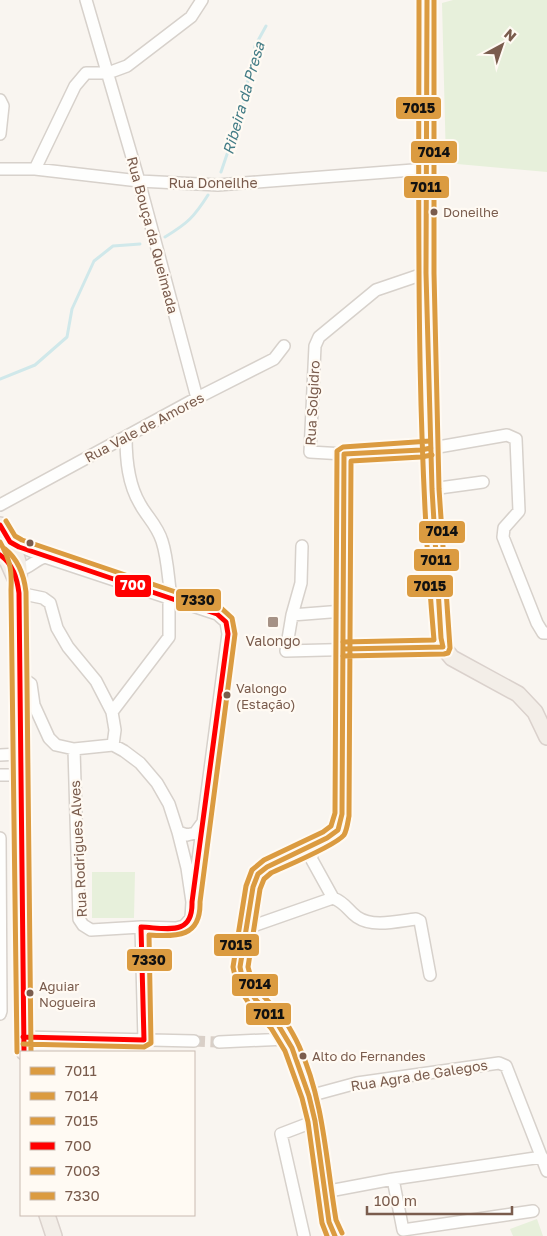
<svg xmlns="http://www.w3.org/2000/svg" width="547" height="1236" font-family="'Golos Text',sans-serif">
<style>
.green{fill:#e7f0db}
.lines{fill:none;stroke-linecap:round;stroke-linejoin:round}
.stream{stroke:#d0e8ea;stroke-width:3}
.minor-tunnel{stroke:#d9cfc7;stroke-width:11;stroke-dasharray:11 5.5;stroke-linecap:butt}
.minor-casing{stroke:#d7d1cb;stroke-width:14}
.major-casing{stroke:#dad1cc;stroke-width:18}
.minor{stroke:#fefefd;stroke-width:11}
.major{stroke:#f3eee8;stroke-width:15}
.bus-1-casing{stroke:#fffaf3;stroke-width:9}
.bus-2-casing{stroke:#fffaf3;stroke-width:9}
.bus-3-casing{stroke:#fffaf3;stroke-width:9}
.bus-4-casing{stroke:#fffaf3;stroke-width:9}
.bus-5-casing{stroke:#fffaf3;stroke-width:9}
.bus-6-casing{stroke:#fffaf3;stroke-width:9}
.bus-1{stroke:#db9b40;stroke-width:5}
.bus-2{stroke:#db9b40;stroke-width:5}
.bus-3{stroke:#db9b40;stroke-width:5}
.bus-4{stroke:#f00;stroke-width:5}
.bus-5{stroke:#db9b40;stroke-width:5}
.bus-6{stroke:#db9b40;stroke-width:5}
.bus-dot{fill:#7a5c4d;stroke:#fffaf3;stroke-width:2}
.poi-dot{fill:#a69286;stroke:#fffaf3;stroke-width:2}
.labels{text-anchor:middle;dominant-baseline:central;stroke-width:4.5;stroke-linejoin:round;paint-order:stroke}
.bus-label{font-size:13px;fill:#7a5c4d;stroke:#fffaf3;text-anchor:start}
.street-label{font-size:14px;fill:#7a5c4d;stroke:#fffaf3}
.poi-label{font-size:14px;fill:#7a5c4d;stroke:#fffaf3}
.water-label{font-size:15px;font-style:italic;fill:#437c86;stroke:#fffaf3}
.line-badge{stroke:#fffaf3;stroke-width:2}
.badge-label{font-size:14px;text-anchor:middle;font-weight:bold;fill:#fff}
.pale-badge-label{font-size:14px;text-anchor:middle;font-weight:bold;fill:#111}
</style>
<rect width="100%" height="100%" fill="#f9f5f0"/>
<!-- green -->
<path class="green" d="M 453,0 L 547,0 L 547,172 L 446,163 L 442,3 Z
M 92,872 L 135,872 L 134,918 L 92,918 Z
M 537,1219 L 543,1236 L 513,1236 L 510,1229 Z"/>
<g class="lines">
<!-- stream -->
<path class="stream" d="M 221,172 L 242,110 L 255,46 L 266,26
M 165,237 C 188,223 194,217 208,195
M 0,379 L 35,365 L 67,337 L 72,309 L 94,261 L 113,246 L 140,244"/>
<!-- minor-tunnel -->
<path class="minor-tunnel" d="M 194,1041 L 219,1042"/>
<!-- minor casing -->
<g class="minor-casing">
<path id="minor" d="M 86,0 L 139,181 L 197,398
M 0,100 L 3,106 L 0,134
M 0,169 L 35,169 L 139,181 L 218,185 L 426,169
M 35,169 L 75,86 L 86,73 L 108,73 L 127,66 L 191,17 L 202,0
M 426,273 L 376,290 L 319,337 L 315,346 L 310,452 L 344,454 L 421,450 L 507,435 L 516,439 L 519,511 L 504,528 L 503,537 L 537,623 L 543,633 L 547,633
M 432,489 L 483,482
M 0,505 L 197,398 L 274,359 L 284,346
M 10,542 L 45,557 L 217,614 L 226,622 L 228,634 L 194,890
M 302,546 L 301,583 L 292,615 L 286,651 L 443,647
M 15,566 L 17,569 C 29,570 34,560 45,557
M 19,593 L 43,598 L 50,603 L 57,628 L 68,647 L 96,681 L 112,712
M 292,615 L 343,611
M 21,677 L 31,684 L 34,705 L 49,738 L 56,745 L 74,749 L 113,745 L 124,751 L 140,763 L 157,783 L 169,804 L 178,832 L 187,868 L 192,902 L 191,918 L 184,926 L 176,928 L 141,927 L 91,930 L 83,925 L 79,919 L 74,749
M 113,745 L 115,730 L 112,712 L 169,637 L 169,597 L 170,590 C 168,574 167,556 162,541 C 157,525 147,517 140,504 C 128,484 126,460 126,437
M 0,755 L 20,754
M 0,775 L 21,775
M 178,832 L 187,835 L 195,833 L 203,822
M 0,838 L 1,1011 L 0,1014
M 311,847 L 312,860 L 333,898 C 346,903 347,910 357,917 C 373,928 398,921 416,919 L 420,921 L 430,975
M 141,927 L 144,1040
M 247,928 L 333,898
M 23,1037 L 194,1041
M 219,1042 L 287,1039
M 309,1096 L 357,1083 L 499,1063 L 506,1066 L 547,1171
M 393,1179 L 403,1230 L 533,1211
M 324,1192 L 393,1179 L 542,1157
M 304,1236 L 281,1134 L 315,1121
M 335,1236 L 329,1222 L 324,1192 L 315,1121 L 309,1096 L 292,1048 L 277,1023 L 256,1000 L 243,981 L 240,967 L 253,887 L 258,874 L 267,867 L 327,838 L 338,830 L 342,814 L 344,454"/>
</g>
<!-- major casing -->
<g class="major-casing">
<path id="major" d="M 427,0 L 426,273 L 432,489 L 441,638 L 443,647 L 452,658 L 518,694 L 535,712 L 547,737
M 0,525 C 13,554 23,554 18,590 L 24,1052
M 0,555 L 7,560 L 15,578
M 47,1215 L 54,1236"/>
</g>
<!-- minor -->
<use href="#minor" class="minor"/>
<!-- major -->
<use href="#major" class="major"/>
<!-- bus-1 casing -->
<g class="bus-1-casing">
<path id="bus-1" d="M 343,649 L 443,647 L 441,638 L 432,489 L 426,273 L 427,0
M 335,1236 L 329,1222 L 315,1121 L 309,1096 L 292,1048 L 277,1023 L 256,1000 L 243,981 L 240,967 L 253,887 L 258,874 L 267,867 L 327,838 L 338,830 L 342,814 L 344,454 L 421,450 L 431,448"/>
</g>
<!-- bus-2 casing -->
<g class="bus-2-casing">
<path id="bus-2" d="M 343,656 L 444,654 L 448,653 L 450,648 L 439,489 L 434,273 L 434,0
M 342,1233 L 336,1220 C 326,1161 324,1101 299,1046 C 295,1037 289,1027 284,1019 C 270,1001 253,991 248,967 L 260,889 L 264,879 L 271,873 C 286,866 335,846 344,835 C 347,830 348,821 349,816 L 351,461 L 421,457 L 432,455"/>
</g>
<!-- bus-3 casing -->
<g class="bus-3-casing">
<path id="bus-3" d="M 343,642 L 434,640 C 415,427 419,213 419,0
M 327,1236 L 322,1223 L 308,1122 L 302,1098 L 285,1051 L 271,1028 L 250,1005 L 237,985 L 233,967 L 246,886 L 252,870 L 264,860 L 323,832 L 331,826 L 335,813 L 337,451 L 343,447 L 430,441"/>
</g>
<!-- bus-4 casing -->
<g class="bus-4-casing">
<path id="bus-4" d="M 0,525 L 10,542 L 19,547 L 217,614 L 226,622 L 228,634 L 192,902 C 193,937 166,928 141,927
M 0,555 C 13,564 17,578 19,593 L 24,1052
M 141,927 L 144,1040
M 23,1037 L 144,1040"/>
</g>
<!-- bus-5 casing -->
<g class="bus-5-casing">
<path id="bus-5" d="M 0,542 C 10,560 12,569 11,590 L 17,1052"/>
</g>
<!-- bus-6 casing -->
<g class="bus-6-casing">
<path id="bus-6" d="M 6,521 L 15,536 L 22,540 L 220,607 L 232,618 L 235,634 L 200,902 C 201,937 177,937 149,935 L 151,1043 L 144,1047 L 23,1044
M 5,549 C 19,560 24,575 26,592 L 31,1052"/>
</g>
<!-- bus-1 -->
<use href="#bus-1" class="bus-1"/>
<!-- bus-2 -->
<use href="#bus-2" class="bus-2"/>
<!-- bus-3 -->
<use href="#bus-3" class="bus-3"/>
<!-- bus-4 -->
<use href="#bus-4" class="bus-4"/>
<!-- bus-5 -->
<use href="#bus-5" class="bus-5"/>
<!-- bus-6 -->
<use href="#bus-6" class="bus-6"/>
</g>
<!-- markers -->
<g class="bus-dot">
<circle cx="434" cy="212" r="4.5"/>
<circle cx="30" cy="543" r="4.5"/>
<circle cx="227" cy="695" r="4.5"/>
<circle cx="30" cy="993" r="4.5"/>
<circle cx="303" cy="1056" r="4.5"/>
</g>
<rect class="poi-dot" x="267" y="616" width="12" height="12" rx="2.5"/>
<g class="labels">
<!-- bus labels -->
<g class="bus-label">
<text x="443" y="212">Doneilhe</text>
<text x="236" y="688">Valongo<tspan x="236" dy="16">(Estação)</tspan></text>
<text x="39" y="986">Aguiar<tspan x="39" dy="16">Nogueira</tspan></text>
<text x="312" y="1056">Alto do Fernandes</text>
</g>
<!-- street labels -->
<g class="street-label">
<text x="213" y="182">Rua Doneilhe</text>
<text transform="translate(153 235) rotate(75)">Rua Bouça da Queimada</text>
<text transform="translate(312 403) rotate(-87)">Rua Solgidro</text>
<text transform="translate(144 427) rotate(-28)">Rua Vale de Amores</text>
<text transform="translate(78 849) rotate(-93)">Rua Rodrigues Alves</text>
<text transform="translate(419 1075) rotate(-9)">Rua Agra de Galegos</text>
</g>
<!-- poi labels -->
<g class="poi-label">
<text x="273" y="640">Valongo</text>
</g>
<!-- water labels -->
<g class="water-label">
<text transform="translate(243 98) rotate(-74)">Ribeira da Presa</text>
</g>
</g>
<g class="line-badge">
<rect x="395" y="96" width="47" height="24" rx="5" fill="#db9b40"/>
<rect x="410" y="140" width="48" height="24" rx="5" fill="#db9b40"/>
<rect x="403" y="175" width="47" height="24" rx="5" fill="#db9b40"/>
<rect x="418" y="520" width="48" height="24" rx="5" fill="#db9b40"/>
<rect x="413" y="548" width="47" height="24" rx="5" fill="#db9b40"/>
<rect x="114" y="574" width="38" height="24" rx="5" fill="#f00"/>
<rect x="406" y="574" width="48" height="24" rx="5" fill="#db9b40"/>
<rect x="175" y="588" width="47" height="24" rx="5" fill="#db9b40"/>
<rect x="213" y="933" width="47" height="24" rx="5" fill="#db9b40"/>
<rect x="126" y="948" width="47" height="24" rx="5" fill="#db9b40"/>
<rect x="231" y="973" width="48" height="24" rx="5" fill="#db9b40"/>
<rect x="245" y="1002" width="47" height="24" rx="5" fill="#db9b40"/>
</g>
<g class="badge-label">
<text x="133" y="590">700</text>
</g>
<g class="pale-badge-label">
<text x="419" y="113">7015</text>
<text x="434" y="157">7014</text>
<text x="426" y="192">7011</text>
<text x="442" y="536">7014</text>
<text x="436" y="565">7011</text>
<text x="430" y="591">7015</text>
<text x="198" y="605">7330</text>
<text x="236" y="950">7015</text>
<text x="149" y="965">7330</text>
<text x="255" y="989">7014</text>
<text x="269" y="1019">7011</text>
</g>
<!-- legend -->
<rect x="20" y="1051" width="175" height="165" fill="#fffaf3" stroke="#cabbb1"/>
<rect x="30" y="1067" width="25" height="8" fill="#db9b40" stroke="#cabbb1"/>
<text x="65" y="1076" font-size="15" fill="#7a5c4d">7011</text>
<rect x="30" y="1092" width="25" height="8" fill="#db9b40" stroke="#cabbb1"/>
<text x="65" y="1101" font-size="15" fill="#7a5c4d">7014</text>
<rect x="30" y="1117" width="25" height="8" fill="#db9b40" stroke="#cabbb1"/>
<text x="65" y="1126" font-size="15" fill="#7a5c4d">7015</text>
<rect x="30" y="1142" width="25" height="8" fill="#ff0000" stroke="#cabbb1"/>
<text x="65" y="1151" font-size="15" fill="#7a5c4d">700</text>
<rect x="30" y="1167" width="25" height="8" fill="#db9b40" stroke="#cabbb1"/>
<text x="65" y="1176" font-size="15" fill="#7a5c4d">7003</text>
<rect x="30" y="1192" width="25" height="8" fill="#db9b40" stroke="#cabbb1"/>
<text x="65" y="1201" font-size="15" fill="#7a5c4d">7330</text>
<!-- north arrow -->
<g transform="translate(502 45) rotate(40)" stroke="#fffaf3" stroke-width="4" paint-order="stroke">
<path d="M0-4L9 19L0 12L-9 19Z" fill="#7a5c4d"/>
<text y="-8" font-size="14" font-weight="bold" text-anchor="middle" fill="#7a5c4d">N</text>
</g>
<!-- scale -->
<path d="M367 1206v8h145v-8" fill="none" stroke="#7a5c4d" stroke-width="2.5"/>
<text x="374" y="1206" font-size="15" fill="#7a5c4d" stroke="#fffaf3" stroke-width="4" paint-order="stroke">100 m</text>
</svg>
